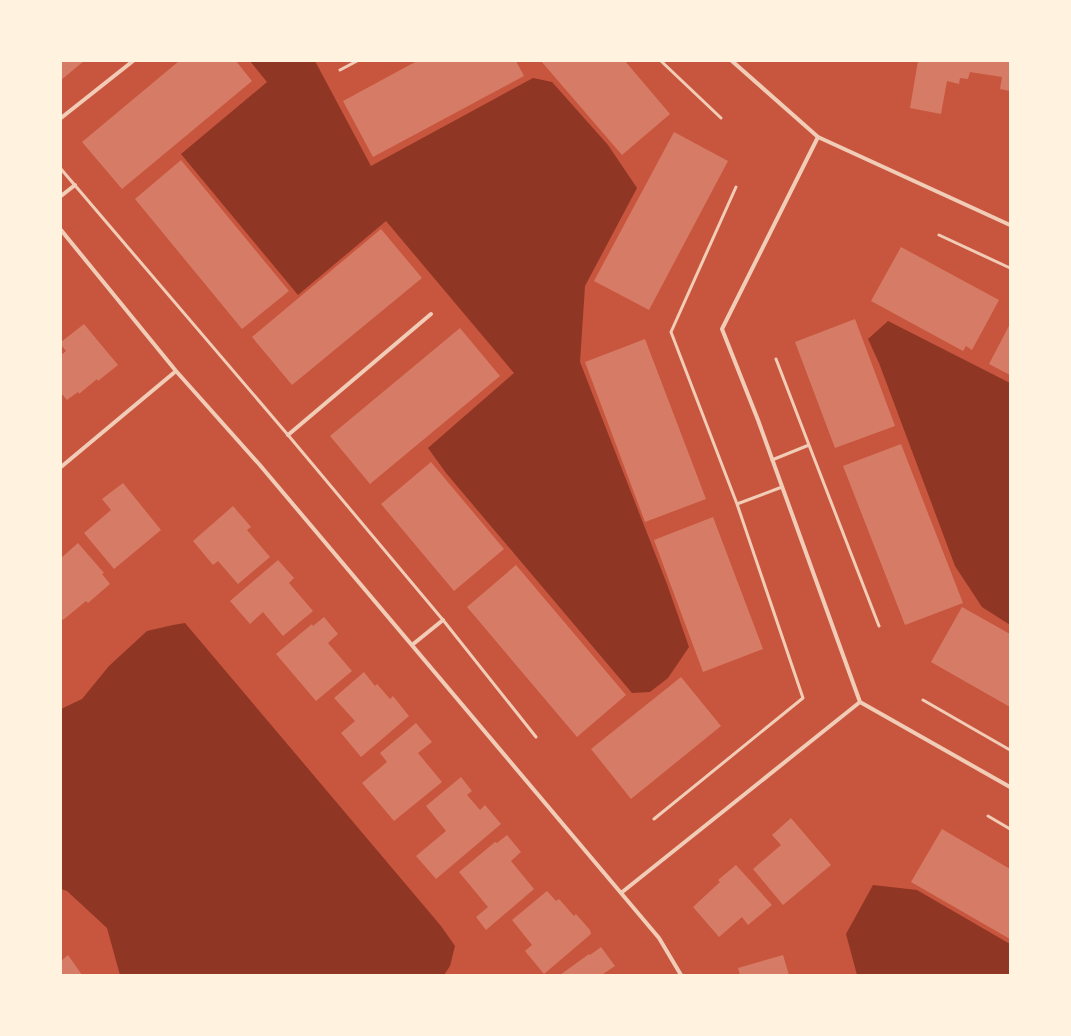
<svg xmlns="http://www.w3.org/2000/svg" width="1071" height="1036" font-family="'IBM Plex Serif',serif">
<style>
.water{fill:#8f3625}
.building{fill:#d67c66}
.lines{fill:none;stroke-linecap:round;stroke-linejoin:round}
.service{stroke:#f1ccb7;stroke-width:3}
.minor{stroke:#f1ccb7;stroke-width:4}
</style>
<rect width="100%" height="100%" fill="#c8553d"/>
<!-- water -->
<path class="water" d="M 250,61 L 315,61 L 371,166 L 533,78 L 552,82 L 608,145 L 637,188 L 585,286 L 580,362 L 667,584 L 689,647 L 668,678 L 650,692 L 632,693 L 446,473 L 428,448 L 514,373 L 386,221 L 298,295 L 181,154 L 267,82 Z
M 888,321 L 1010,383 L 1010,625 L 982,607 L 955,566 L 879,363 L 868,339 Z
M 185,623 L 441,926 L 455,946 L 450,966 L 444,975 L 120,975 L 107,928 L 67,891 L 61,889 L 61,709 L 82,699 L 109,666 L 147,631 L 173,625 Z
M 873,885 L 917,890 L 1010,944 L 1010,975 L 857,975 L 846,934 Z"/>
<!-- building -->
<path class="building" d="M 61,61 L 84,61 L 61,80 Z
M 179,61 L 236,61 L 252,81 L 122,189 L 82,142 Z
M 417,61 L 516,61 L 524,76 L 373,157 L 343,101 Z
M 541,61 L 625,61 L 670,114 L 622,155 Z
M 918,61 L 932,62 L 932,61 L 1010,61 L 1010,91 L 1000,89 L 1002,77 L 970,72 L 968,79 L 960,78 L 959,84 L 947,81 L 941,114 L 910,108 Z
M 674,132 L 728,161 L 649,310 L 594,281 Z
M 181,160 L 289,291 L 242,329 L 135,199 Z
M 381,229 L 422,278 L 292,385 L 252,337 Z
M 901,247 L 999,300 L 972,350 L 966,346 L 963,351 L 871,301 Z
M 855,319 L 895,426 L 835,448 L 795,342 Z
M 84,324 L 118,365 L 98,381 L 97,379 L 79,394 L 78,392 L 67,400 L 61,393 L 61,355 L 66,351 L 61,345 L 61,342 Z
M 1010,324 L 1010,375 L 989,364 Z
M 460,328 L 500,376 L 370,484 L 330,436 Z
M 645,339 L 706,499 L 645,522 L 585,362 Z
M 901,444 L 963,603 L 905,625 L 843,466 Z
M 431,462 L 504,549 L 454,591 L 381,504 Z
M 123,483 L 161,530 L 114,569 L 84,533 L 111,510 L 102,499 Z
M 233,506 L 251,527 L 247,530 L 270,557 L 238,584 L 218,561 L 213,565 L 193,541 Z
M 713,517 L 763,649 L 703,672 L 654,540 Z
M 78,543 L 104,573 L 102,574 L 110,584 L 88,603 L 86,601 L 63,620 L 61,618 L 61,558 Z
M 278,560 L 294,578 L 289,583 L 313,611 L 283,636 L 263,612 L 250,624 L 230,601 Z
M 516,565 L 626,695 L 577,737 L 467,607 Z
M 962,607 L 1010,634 L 1010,707 L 931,662 Z
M 324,617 L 338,634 L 328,643 L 352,671 L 316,701 L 276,654 L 312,624 L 313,626 Z
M 364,672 L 375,686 L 377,684 L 390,699 L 393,696 L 409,716 L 361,757 L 341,733 L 355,721 L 334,698 Z
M 681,677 L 721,726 L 631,799 L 591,749 Z
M 416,723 L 432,742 L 418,753 L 442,782 L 394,821 L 362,783 L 387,762 L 380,753 Z
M 461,777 L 472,791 L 467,795 L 480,810 L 485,805 L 501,824 L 436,879 L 416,856 L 446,831 L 426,806 Z
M 791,818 L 831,865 L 783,905 L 753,869 L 781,845 L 772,835 Z
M 942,829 L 1010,869 L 1010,939 L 911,882 Z
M 507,835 L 521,852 L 511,861 L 534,889 L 486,930 L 476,917 L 488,907 L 459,872 L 495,842 L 497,843 Z
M 736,865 L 772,905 L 748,925 L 742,917 L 719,937 L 693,907 L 720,882 L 718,880 Z
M 547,891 L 556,901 L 559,899 L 574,916 L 576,914 L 590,930 L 591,934 L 544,974 L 525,951 L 532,945 L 512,920 Z
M 601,947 L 615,966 L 603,974 L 604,975 L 560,975 L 589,954 L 590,955 Z
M 68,955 L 82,975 L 61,975 L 61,961 Z
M 783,955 L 789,975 L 740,975 L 738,968 Z"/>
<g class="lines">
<!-- service -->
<path class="service" d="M 661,61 L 721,118
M 340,70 L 357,61
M 61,169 L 288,435 L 443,620 L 536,737
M 736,187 L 671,332 L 737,504 L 782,487
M 939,235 L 1010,268
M 776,359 L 809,445
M 772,460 L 809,445 L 879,626
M 923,700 L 1010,750
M 988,816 L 1010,829
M 654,819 L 803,698 L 737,504"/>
<!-- minor -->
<path class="minor" d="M 732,61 L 818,137 L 1010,225
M 61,118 L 133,61
M 818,137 L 722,329 L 758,420 L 860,702
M 61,196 L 75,185
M 61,230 L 176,371 L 259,464 L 659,938 L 681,975
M 288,435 L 431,314
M 61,467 L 176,371
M 412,645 L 443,620
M 860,702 L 1010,787
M 621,893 L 860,702"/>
</g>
<!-- border -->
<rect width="1071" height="1036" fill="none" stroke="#fff3e0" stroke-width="124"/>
</svg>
